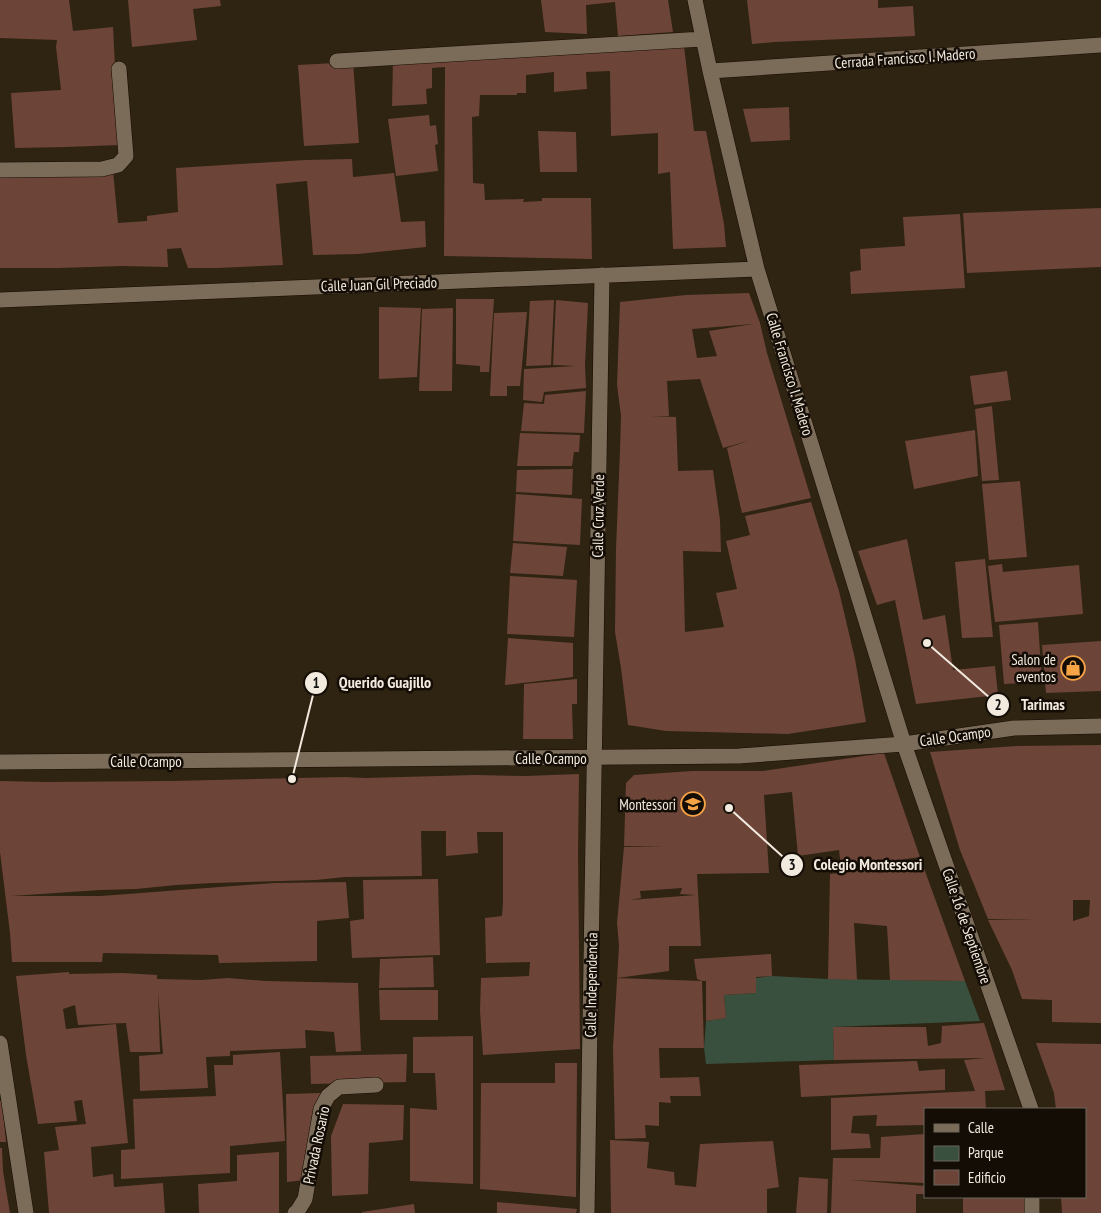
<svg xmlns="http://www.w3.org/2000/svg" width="1101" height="1213" font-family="'PT Sans Narrow',sans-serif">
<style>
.green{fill:#39503e}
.building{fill:#6c4538;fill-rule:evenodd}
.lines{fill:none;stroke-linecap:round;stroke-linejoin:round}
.minor-casing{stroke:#170c00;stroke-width:16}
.tertiary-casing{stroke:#170c00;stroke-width:16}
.minor{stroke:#7b6c59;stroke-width:15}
.tertiary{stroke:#7b6c59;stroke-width:15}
.labels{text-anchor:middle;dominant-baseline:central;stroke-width:5;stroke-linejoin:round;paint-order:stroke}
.street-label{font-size:15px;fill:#f3eadf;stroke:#130d06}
.poi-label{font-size:15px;fill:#f3eadf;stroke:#130d06;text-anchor:end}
.leader{fill:none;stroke:#f3eadf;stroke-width:2}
.callout-dot{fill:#f3eadf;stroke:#130d06;stroke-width:2}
.mark-label{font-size:15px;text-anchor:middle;font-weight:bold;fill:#111}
.callout-label{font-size:16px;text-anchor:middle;font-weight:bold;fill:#f3eadf;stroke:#130d06;stroke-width:5;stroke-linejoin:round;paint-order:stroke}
</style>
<rect width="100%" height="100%" fill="#2f2312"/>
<!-- green -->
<path class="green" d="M 772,976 L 828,979 L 965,981 L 980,1021 L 833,1027 L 834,1060 L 706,1064 L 704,1048 L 706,1021 L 726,1018 L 724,995 L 756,993 L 756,978 Z"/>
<!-- building -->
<path class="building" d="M 0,0 L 69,0 L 73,31 L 113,27 L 119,145 L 66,147 L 15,148 L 11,93 L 61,90 L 56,47 L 57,40 L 0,38 Z
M 128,0 L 220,0 L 221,6 L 193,9 L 197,40 L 132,47 Z
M 541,0 L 668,0 L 673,32 L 618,36 L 615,2 L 586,5 L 587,34 L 545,32 Z
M 747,0 L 878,0 L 878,8 L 913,6 L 915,36 L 775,42 L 752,44 Z
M 684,46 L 694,131 L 706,131 L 724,224 L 726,247 L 673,249 L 670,172 L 658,174 L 658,133 L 611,136 L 610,71 L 586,72 L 587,89 L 554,92 L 554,72 L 526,75 L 526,93 L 517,93 L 517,95 L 480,95 L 479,116 L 472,117 L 473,183 L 484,184 L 485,200 L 524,199 L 523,202 L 542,201 L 542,198 L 591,198 L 592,259 L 444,256 L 445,67 L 432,68 L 432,88 L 426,89 L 427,104 L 392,106 L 393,59 Z
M 353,62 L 359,143 L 304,146 L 298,65 Z
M 789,107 L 790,140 L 751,142 L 743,109 Z
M 429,115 L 430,126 L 436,125 L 438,144 L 435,145 L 438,171 L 396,176 L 388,119 Z
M 538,131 L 576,132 L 577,172 L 540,172 Z
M 352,159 L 353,177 L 394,173 L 401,222 L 425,221 L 426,247 L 358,254 L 313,255 L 307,181 L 276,184 L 283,265 L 218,268 L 188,268 L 181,248 L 167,249 L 168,267 L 122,266 L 58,268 L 0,268 L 0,172 L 113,171 L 118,223 L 147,221 L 147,216 L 178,212 L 176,168 L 305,160 Z
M 1101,208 L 1101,267 L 967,273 L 963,213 Z
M 960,214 L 965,288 L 851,294 L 850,272 L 861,270 L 860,249 L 905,246 L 903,217 Z
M 749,293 L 760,323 L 767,353 L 811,498 L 742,513 L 727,448 L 748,441 L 723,448 L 700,379 L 667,381 L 669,416 L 651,416 L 676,417 L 678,471 L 713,470 L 720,520 L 721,552 L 683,551 L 685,632 L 724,627 L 716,593 L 737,589 L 726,541 L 750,535 L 745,516 L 811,502 L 839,591 L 855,659 L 866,722 L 788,734 L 666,731 L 628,725 L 621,668 L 615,632 L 616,549 L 620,450 L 621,416 L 617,385 L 620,302 L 686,295 ZM 753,324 L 709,331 L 717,356 L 697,358 L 692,329 Z
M 456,299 L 494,299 L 489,372 L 480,372 L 480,366 L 456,364 Z
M 554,300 L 551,365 L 526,366 L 530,301 Z
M 556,300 L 588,303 L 585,365 L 586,388 L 544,392 L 542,402 L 523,400 L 524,369 L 576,366 L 553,365 Z
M 379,307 L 421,308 L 417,377 L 379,379 Z
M 453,308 L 452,391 L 419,391 L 422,309 Z
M 527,312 L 520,386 L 507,386 L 507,396 L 490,396 L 494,313 Z
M 1007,371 L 1011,400 L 974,405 L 970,376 Z
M 586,391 L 584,433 L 521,431 L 524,403 L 544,404 L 545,395 Z
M 992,406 L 999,480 L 982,481 L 975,409 Z
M 975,430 L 978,476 L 914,489 L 905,441 Z
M 520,433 L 580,435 L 579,452 L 574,452 L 572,466 L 517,466 Z
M 573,469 L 572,495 L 516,492 L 517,470 Z
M 1020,481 L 1027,557 L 989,560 L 982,484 Z
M 516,494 L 582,499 L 580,545 L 513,541 Z
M 907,539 L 923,620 L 945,615 L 953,670 L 995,666 L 998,695 L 916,704 L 895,600 L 877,605 L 858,551 Z
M 513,543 L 567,547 L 563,576 L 510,573 Z
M 985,559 L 993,637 L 962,638 L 955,562 Z
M 1002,564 L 1003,572 L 1079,565 L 1083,614 L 995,622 L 988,566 Z
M 510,576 L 577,580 L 574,637 L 507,634 Z
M 1038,622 L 1042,682 L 1004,684 L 999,625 Z
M 508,638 L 573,643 L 573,677 L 505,685 Z
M 1101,641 L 1101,691 L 1046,693 L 1042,645 Z
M 577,679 L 577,704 L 572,704 L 573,739 L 523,739 L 524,684 Z
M 1101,745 L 1101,1023 L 1052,1022 L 1052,1000 L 1022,999 L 1012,970 L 988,920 L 1034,920 L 988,919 L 960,850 L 930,752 L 1016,746 ZM 1073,900 L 1090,900 L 1089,916 L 1073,921 Z
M 884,753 L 920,857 L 841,868 L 839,850 L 798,856 L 792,792 L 764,795 L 769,873 L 697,874 L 701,946 L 669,946 L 669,971 L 617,978 L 702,981 L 704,1048 L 659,1048 L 660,1078 L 699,1077 L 701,1096 L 670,1096 L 671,1103 L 659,1102 L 659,1126 L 645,1125 L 646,1138 L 615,1139 L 613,1048 L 619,946 L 617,923 L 624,847 L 664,846 L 624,846 L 626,783 L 634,775 L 692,771 L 763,771 ZM 682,888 L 680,894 L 696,895 L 630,900 L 641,898 L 640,891 Z
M 579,774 L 578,852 L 580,1049 L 483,1055 L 480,1011 L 481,978 L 529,976 L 530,962 L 486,963 L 485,918 L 502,916 L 503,903 L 503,832 L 477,832 L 478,853 L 446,856 L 446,831 L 421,831 L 422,876 L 345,877 L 316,880 L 212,883 L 176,885 L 136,889 L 100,890 L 11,896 L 101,896 L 274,883 L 346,882 L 349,918 L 317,921 L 317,961 L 219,963 L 218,955 L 103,953 L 102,962 L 12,962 L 10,933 L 0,852 L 0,781 L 46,782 L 172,781 L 344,777 L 365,778 L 475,775 L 526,776 Z
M 922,863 L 965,981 L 890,980 L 887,926 L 854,923 L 857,980 L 828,979 L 830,874 Z
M 438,879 L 440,955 L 352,958 L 350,921 L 364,919 L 363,880 Z
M 771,954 L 772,976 L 756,977 L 756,993 L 724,995 L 726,1018 L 706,1021 L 706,981 L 702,981 L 697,979 L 694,959 Z
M 433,957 L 434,987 L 379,988 L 380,959 Z
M 69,972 L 69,974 L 123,973 L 157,975 L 157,979 L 201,980 L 228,978 L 266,981 L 358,983 L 361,1051 L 336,1052 L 334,1032 L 305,1030 L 306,1048 L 230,1051 L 230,1056 L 206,1057 L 208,1088 L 140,1091 L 139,1056 L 163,1054 L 158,992 L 160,1052 L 130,1052 L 126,1023 L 78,1025 L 75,1005 L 63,1009 L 66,1029 L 116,1024 L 128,1143 L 91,1147 L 93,1177 L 113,1174 L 114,1187 L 163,1183 L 165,1213 L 49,1213 L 44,1152 L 59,1150 L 55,1127 L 86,1124 L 82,1100 L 74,1101 L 77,1121 L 38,1124 L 26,1055 L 16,976 Z
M 379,990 L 438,990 L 438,1020 L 380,1020 Z
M 984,1023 L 1005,1090 L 985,1091 L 986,1109 L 925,1109 L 925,1125 L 876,1126 L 877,1115 L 853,1116 L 851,1133 L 869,1134 L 871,1148 L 831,1150 L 831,1098 L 975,1091 L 964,1060 L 985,1058 L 834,1060 L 833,1027 L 926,1027 L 928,1046 L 941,1043 L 942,1026 Z
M 473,1036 L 473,1184 L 410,1181 L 410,1108 L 437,1110 L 435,1073 L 413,1073 L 413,1037 Z
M 1036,1043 L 1101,1044 L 1101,1213 L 1062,1213 L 1061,1197 L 1085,1197 L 1085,1109 L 1056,1109 L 1054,1093 Z
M 280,1052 L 285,1141 L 230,1146 L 230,1173 L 121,1179 L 121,1150 L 135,1149 L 133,1099 L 216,1096 L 214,1065 L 233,1065 L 233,1055 Z
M 407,1054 L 406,1082 L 311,1084 L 310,1056 Z
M 917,1061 L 919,1071 L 945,1069 L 945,1090 L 801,1097 L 799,1065 Z
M 555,1063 L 577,1063 L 576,1197 L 480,1189 L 481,1083 L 555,1083 Z
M 321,1093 L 305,1180 L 287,1182 L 286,1094 Z
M 0,1101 L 2,1101 L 6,1142 L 0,1142 Z
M 343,1104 L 404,1105 L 403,1140 L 369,1143 L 368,1194 L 332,1196 L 331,1136 Z
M 925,1134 L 925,1183 L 850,1180 L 925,1186 L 925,1194 L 916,1194 L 916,1213 L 831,1213 L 833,1158 L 880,1158 L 881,1137 Z
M 610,1140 L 649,1142 L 647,1168 L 674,1172 L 675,1185 L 696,1187 L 700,1144 L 773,1141 L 779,1187 L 767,1189 L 767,1213 L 611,1213 Z
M 0,1148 L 2,1148 L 3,1171 L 10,1213 L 0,1213 Z
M 279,1152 L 279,1213 L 199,1213 L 198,1184 L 237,1181 L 237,1155 Z
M 799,1177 L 828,1179 L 827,1213 L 796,1213 Z
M 973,1197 L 1026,1197 L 1025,1213 L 963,1213 L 963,1198 Z
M 497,1202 L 577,1209 L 576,1213 L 497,1213 Z
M 414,1204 L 415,1213 L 362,1213 L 362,1212 Z"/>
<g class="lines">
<!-- minor casing -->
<g class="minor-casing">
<path id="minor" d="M 695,0 L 710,71 L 757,269 L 904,744 L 1031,1109
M 337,61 L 703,39
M 710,71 L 1101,45
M 0,170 L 102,169 L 118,165 L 126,156 L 119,69
M 0,300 L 757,269
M 0,1043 L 26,1213
M 1032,1197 L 1032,1213
M 295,1213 L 297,1212 L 305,1199 L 321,1109 L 328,1096 L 339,1087 L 376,1085
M 587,1213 L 602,275"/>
</g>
<!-- tertiary casing -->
<g class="tertiary-casing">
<path id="tertiary" d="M 0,762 L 739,756 L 904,744 L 1014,728 L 1101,726"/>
</g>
<!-- minor -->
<use href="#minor" class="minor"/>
<!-- tertiary -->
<use href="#tertiary" class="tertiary"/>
</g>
<!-- icons -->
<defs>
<g id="shop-ring" transform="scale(1.25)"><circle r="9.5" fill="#130d06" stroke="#f5a345" stroke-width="1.5"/><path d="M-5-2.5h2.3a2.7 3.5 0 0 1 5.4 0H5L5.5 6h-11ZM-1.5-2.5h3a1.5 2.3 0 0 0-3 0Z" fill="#f5a345"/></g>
<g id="school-ring" transform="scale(1.25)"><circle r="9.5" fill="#130d06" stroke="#f5a345" stroke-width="1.5"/><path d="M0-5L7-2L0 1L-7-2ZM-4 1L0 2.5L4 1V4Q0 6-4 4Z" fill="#f5a345"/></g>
</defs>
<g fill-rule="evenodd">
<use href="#shop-ring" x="1073" y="668"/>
<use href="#school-ring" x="693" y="804"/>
</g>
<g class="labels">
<!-- street labels -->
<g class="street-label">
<text transform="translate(905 58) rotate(-4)">Cerrada Francisco I. Madero</text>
<text transform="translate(379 284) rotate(-2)">Calle Juan Gil Preciado</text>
<text transform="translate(790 374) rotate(73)">Calle Francisco I. Madero</text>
<text transform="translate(598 516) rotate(-89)">Calle Cruz Verde</text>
<text transform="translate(955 736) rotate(-8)">Calle Ocampo</text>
<text x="551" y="758">Calle Ocampo</text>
<text x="146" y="761">Calle Ocampo</text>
<text transform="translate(967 926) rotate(71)">Calle 16 de Septiembre</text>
<text transform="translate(591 985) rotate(-89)">Calle Independencia</text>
<text transform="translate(316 1145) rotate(-78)">Privada Rosario</text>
</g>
<!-- poi labels -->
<g class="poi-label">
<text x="1056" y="659">Salon de<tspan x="1056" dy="17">eventos</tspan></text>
<text x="676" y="804">Montessori</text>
</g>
</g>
<!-- callouts -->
<path class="leader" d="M292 779L316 683M927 643L998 705M729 808L792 865"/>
<g class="callout-dot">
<circle cx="292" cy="779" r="5"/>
<circle cx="927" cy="643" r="5"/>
<circle cx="729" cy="808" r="5"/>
<circle cx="316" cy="683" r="12"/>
<circle cx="998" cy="705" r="12"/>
<circle cx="792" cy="865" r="12"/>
</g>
<g class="mark-label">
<text x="316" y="688">1</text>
<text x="998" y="710">2</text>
<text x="792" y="870">3</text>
</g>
<g class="callout-label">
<text x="385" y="688">Querido Guajillo</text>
<text x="1043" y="710">Tarimas</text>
<text x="868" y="870">Colegio Montessori</text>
</g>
<!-- legend -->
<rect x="924" y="1108" width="162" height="90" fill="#130d06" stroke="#6d655d"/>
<rect x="934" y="1124" width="25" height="8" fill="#7b6c59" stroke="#6d655d"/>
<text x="968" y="1133" font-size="15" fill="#f3eadf">Calle</text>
<rect x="934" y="1146" width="25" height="15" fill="#39503e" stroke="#6d655d"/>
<text x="968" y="1158" font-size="15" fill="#f3eadf">Parque</text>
<rect x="934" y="1170" width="25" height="15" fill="#6c4538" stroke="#6d655d"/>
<text x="968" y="1183" font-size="15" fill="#f3eadf">Edificio</text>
</svg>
